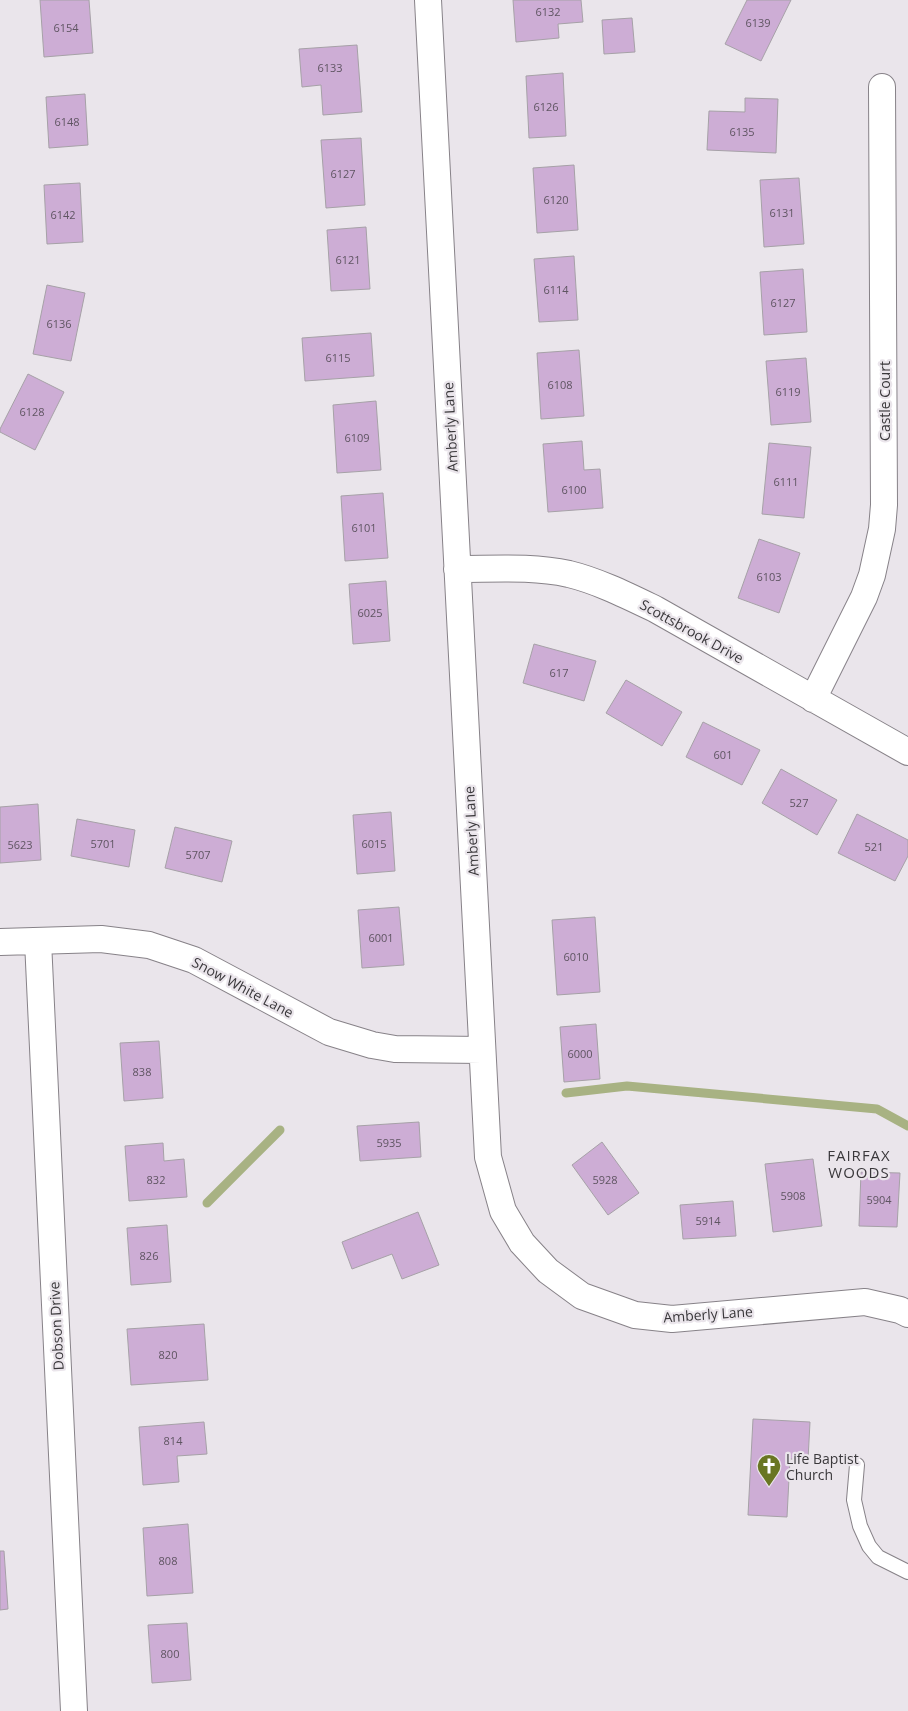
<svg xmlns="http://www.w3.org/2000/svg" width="908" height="1711" font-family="'Open Sans',sans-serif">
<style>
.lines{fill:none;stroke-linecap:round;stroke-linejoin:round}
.stream{stroke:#a8b283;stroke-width:9}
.building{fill:#cdadd5;stroke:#a6a1a7}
.service-casing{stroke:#878288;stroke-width:16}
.minor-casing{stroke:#878288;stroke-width:28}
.service{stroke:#fff;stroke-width:14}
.minor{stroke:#fff;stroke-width:26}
.labels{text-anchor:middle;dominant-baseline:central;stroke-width:4.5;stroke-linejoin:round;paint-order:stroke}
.number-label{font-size:11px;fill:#5f5562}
.street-label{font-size:14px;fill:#3a383b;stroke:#eae5eb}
.poi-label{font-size:14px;fill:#3a383b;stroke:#eae5eb;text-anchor:start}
.neighbourhood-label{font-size:15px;letter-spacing:1px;fill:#3a383b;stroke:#eae5eb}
</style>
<rect width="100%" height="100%" fill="#eae5eb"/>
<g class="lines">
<!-- stream -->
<path class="stream" d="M 566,1093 L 627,1086 L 877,1109 L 908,1126
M 207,1203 L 280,1130"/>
</g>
<!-- building -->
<path class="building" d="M 40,0 L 89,0 L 93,53 L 44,57 Z
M 513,0 L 581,0 L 583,22 L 558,24 L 559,38 L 516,42 Z
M 747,0 L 791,0 L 761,61 L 725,44 Z
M 632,18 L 635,52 L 604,54 L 602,20 Z
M 357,45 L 362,112 L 323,115 L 321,85 L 302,87 L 299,49 Z
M 563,73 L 566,136 L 529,138 L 526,76 Z
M 85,94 L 88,145 L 49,148 L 46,97 Z
M 745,98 L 778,99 L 776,153 L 707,150 L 709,111 L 745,112 Z
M 361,138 L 365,205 L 326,208 L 321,140 Z
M 574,165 L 578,230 L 537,233 L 533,168 Z
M 799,178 L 804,244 L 764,247 L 760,180 Z
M 80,183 L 83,242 L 47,244 L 44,185 Z
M 366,227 L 370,289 L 331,291 L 327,230 Z
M 574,256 L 578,320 L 539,322 L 534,259 Z
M 803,269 L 807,332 L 764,335 L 760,272 Z
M 47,285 L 85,293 L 71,361 L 33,354 Z
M 371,333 L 374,376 L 305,381 L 302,338 Z
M 579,350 L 584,416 L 541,419 L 537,353 Z
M 806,358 L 811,422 L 771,425 L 766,361 Z
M 28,374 L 64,392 L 35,450 L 0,432 L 0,429 Z
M 376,401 L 381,470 L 337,473 L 333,405 Z
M 582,441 L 584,470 L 600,469 L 603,508 L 548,512 L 543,444 Z
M 769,443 L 811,447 L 804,518 L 762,514 Z
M 383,493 L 388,558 L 345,561 L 341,496 Z
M 759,539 L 800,553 L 779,613 L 738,598 Z
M 386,581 L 390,641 L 353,644 L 349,584 Z
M 534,644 L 596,661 L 584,701 L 523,683 Z
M 626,680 L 682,712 L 662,746 L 606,713 Z
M 703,722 L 760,750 L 742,785 L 686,757 Z
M 781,769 L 837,800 L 817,835 L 762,803 Z
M 38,804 L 41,860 L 0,863 L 0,807 Z
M 391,812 L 395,871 L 357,874 L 353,815 Z
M 857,814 L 908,840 L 908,856 L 895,881 L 838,853 Z
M 77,819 L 135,830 L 129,867 L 71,856 Z
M 175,827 L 232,841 L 222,882 L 165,868 Z
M 399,907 L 404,965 L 362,968 L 358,910 Z
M 595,917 L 600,992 L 557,995 L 552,920 Z
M 596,1024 L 600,1079 L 564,1082 L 560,1027 Z
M 159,1041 L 163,1098 L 124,1101 L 120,1043 Z
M 419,1122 L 421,1157 L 360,1161 L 357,1126 Z
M 602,1142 L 639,1193 L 608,1215 L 572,1165 Z
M 163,1143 L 164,1161 L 184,1159 L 187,1197 L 129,1201 L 125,1146 Z
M 813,1159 L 822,1226 L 773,1232 L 765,1164 Z
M 861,1172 L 900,1173 L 897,1227 L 859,1226 Z
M 733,1201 L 736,1236 L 683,1239 L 680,1205 Z
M 418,1212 L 439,1265 L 402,1279 L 392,1254 L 352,1269 L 342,1242 Z
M 167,1225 L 171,1282 L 131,1285 L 127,1228 Z
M 204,1324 L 208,1380 L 131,1385 L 127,1329 Z
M 753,1419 L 810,1422 L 808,1460 L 790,1459 L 787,1517 L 748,1515 Z
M 204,1422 L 207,1454 L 177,1456 L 179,1482 L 143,1485 L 139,1427 Z
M 188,1524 L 193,1593 L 147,1596 L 143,1528 Z
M 0,1551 L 4,1551 L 8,1609 L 0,1610 Z
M 187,1623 L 191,1680 L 152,1683 L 148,1625 Z"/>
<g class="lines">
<!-- service casing -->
<g class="service-casing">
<path id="service" d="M 857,1465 L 854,1500 L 860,1526 L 869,1546 L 878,1557 L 908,1572"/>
</g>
<!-- minor casing -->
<g class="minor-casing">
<path id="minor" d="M 428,0 L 488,1157 L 503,1211 L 522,1243 L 548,1271 L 582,1296 L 635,1315 L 672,1319 L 865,1302 L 900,1310 L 908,1314
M 457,569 C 495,569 532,566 569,574 C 598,581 628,596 655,609 L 908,752
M 813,699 L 864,597 L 872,575 L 882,529 L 884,505 L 882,87
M 38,941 L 74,1711
M 0,942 L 101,939 L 149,945 L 194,960 L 329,1032 L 372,1045 L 395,1049 L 482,1050"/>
</g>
<!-- service -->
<use href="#service" class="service"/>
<!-- minor -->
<use href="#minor" class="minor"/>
</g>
<!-- icons -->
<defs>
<g id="church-pin" transform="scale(1.25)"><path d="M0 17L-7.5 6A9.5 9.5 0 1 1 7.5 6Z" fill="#697622" stroke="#eae5eb"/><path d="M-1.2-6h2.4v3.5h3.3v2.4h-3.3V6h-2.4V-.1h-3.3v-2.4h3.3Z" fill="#fff"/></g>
</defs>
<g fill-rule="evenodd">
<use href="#church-pin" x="769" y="1466"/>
</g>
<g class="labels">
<!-- number labels -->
<g class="number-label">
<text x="548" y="11">6132</text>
<text x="758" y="22">6139</text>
<text x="66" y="27">6154</text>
<text x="330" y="67">6133</text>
<text x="546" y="106">6126</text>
<text x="67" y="121">6148</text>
<text x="742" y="131">6135</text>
<text x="343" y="173">6127</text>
<text x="556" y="199">6120</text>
<text x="782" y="212">6131</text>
<text x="63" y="214">6142</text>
<text x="348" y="259">6121</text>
<text x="556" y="289">6114</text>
<text x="783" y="302">6127</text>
<text x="59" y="323">6136</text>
<text x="338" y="357">6115</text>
<text x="560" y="384">6108</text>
<text x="788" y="391">6119</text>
<text x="32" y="411">6128</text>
<text x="357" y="437">6109</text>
<text x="786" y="481">6111</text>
<text x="574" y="489">6100</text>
<text x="364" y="527">6101</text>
<text x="769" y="576">6103</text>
<text x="370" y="612">6025</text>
<text x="559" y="672">617</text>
<text x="723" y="754">601</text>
<text x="799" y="802">527</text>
<text x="103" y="843">5701</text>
<text x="374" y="843">6015</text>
<text x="20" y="844">5623</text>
<text x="874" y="846">521</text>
<text x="198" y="854">5707</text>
<text x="381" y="937">6001</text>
<text x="576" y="956">6010</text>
<text x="580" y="1053">6000</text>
<text x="142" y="1071">838</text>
<text x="389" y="1142">5935</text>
<text x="156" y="1179">832</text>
<text x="605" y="1179">5928</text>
<text x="793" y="1195">5908</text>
<text x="879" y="1199">5904</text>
<text x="708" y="1220">5914</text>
<text x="149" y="1255">826</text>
<text x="168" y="1354">820</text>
<text x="173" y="1440">814</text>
<text x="168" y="1560">808</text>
<text x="170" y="1653">800</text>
</g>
<!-- street labels -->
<g class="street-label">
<text transform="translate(884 401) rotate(-90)">Castle Court</text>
<text transform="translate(450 427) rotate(-93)">Amberly Lane</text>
<text transform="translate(692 631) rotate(29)">Scottsbrook Drive</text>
<text transform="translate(471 831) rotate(-93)">Amberly Lane</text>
<text transform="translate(243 987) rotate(28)">Snow White Lane</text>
<text transform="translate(708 1314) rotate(-4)">Amberly Lane</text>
<text transform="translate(56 1326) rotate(-93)">Dobson Drive</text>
</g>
<!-- poi labels -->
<g class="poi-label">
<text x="786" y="1458">Life Baptist<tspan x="786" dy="16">Church</tspan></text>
</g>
<!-- neighbourhood labels -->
<g class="neighbourhood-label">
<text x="859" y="1155">FAIRFAX<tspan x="859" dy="17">WOODS</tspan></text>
</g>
</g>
</svg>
